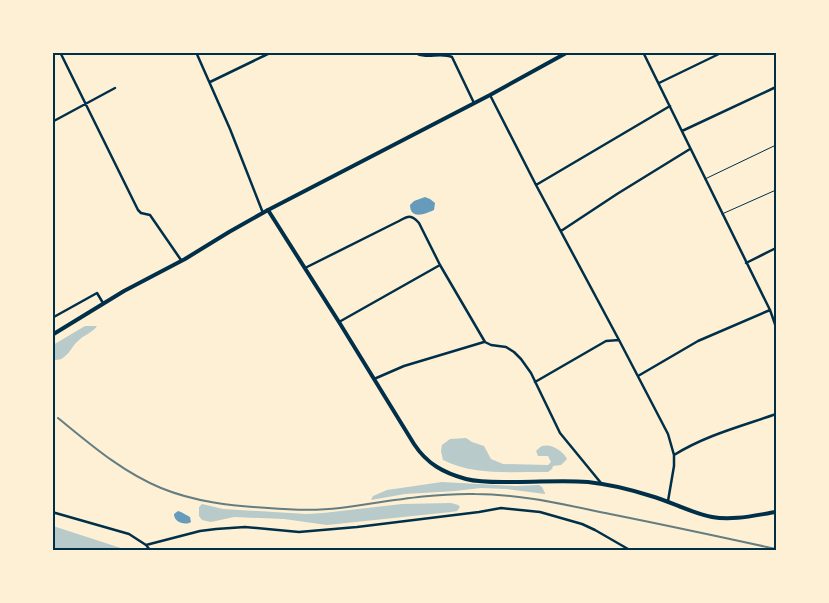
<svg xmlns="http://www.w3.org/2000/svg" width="829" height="603" font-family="Barlow,sans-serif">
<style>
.green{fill:#b9caca}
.water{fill:#669bbc}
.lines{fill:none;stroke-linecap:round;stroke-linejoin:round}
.service{stroke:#003049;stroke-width:1}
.minor{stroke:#003049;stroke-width:2.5}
.tertiary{stroke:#003049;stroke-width:4}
.secondary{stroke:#003049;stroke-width:4}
.rail{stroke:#657d81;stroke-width:2}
.neatline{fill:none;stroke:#003049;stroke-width:2}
</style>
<rect width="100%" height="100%" fill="#fdf0d5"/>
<!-- green -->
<path class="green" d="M 85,326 L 97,326 C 92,333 84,335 78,341 C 72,346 70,353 64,357 C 61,360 57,360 53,360 L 53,345 Z
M 466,438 L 472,442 L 484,446 L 491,459 L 503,464 L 548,465 L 551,462 L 548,456 L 538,456 L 536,451 C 538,449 540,447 542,446 C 552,443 564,452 567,459 L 561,465 L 553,466 L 552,469 L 548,472 L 541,472 C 508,472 473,475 443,460 L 441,451 L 442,445 L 450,439 Z
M 442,482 L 516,486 L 539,485 L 542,487 L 545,493 L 545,494 L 507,489 L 481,488 L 455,491 L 405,494 L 371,500 L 373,496 L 387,490 Z
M 451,503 L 458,505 L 460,507 L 457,511 L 451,512 L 327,525 L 284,519 L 234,517 L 211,522 L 202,520 L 199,516 L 199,507 L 202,504 L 223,509 L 306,514 L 323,513 L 402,504 Z
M 53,526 L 127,550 L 53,550 Z"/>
<!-- water -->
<path class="water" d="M 425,197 L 430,199 L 435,203 L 434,210 C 426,214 410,220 410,205 L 414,201 Z
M 178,511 L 181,512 L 190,517 L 191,522 L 189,523 C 182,525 174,521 174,514 Z"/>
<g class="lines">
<!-- service -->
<path class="service" d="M 705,179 L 776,145
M 722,214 L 776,190"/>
<!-- minor -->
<path class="minor" d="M 60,52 L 138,210 L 141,213 L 150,215 L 181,260
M 196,52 L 230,129 L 263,213
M 414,52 C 425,60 440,52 452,57 L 474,103
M 643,52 L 770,310 L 776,327
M 210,82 L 272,52
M 659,83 L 723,52
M 490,95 L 536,185 L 619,340 L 668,434 L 674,455 L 674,466 L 668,501
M 52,122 L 115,88
M 682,131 L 776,87
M 536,185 L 670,106
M 561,231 L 617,194 L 690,149
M 746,263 L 776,248
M 305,268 L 397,222 C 407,217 410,213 419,223 L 440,265 L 485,342 L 491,345 L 506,347 L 514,352 L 521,359 L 531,373 L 560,433 L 601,483
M 52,318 L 97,293 L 103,303
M 339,322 L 440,265
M 638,376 L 698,341 L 770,310
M 374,379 L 404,366 L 484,342
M 535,382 L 606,341 L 619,340
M 674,455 C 706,435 742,426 776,414
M 52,512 L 129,534 L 146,545 L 150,550
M 146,545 L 200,531 L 216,529 L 245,527 L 299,532 L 357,527 L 479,512 L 501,508 L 540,512 L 582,524 L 595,530 L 628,549 L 635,550"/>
<!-- tertiary -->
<path class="tertiary" d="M 52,335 L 124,291 L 185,259 L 229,232 L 268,210 L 490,95 L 568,52"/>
<!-- secondary -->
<path class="secondary" d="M 268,210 L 339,322 L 414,444 C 427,464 444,473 466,479 C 482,483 499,482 516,482 C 540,482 564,480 588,482 C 608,484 632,490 651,496 C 672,502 691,513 712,517 C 733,521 756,515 776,512"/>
<!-- rail -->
<path class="rail" d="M 58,418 C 90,444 122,472 161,488 C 195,502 232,506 268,508 C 292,510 316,511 340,508 C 385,502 430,493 475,494 C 521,494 566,505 610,514 C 665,525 721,537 776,549"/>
</g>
<!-- border -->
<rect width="829" height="603" fill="none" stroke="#fdf0d5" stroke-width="108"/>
<rect x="54" y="54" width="721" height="495" class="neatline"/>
</svg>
